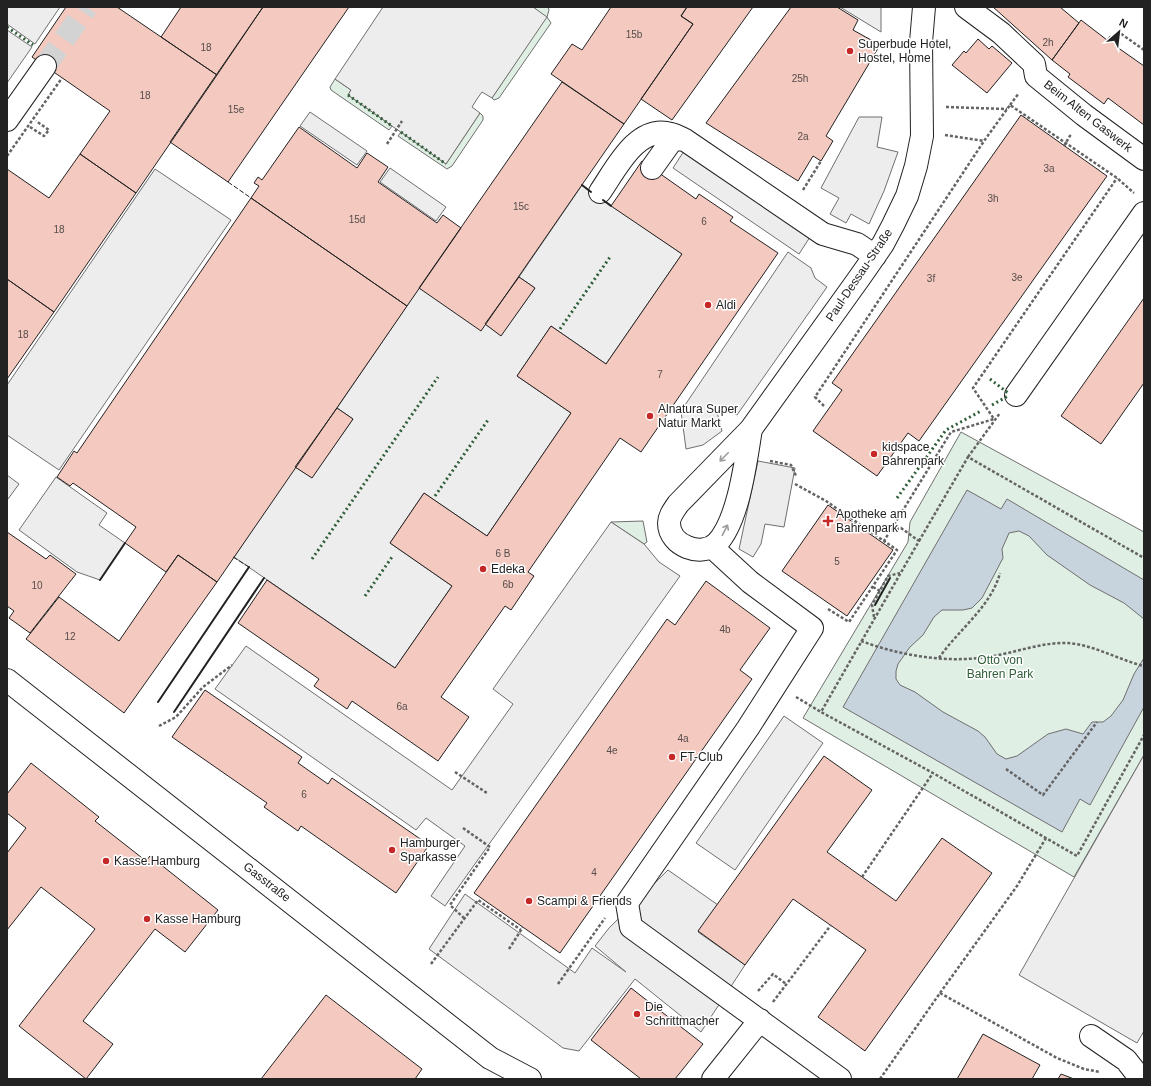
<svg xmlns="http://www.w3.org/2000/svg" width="1151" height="1086" font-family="Arial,sans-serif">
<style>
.green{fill:#e0efe3;stroke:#6f6f6f}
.parking{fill:#ededed;stroke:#6f6f6f}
.water{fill:#c7d3dd;stroke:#6f6f6f}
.building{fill:#f3c9c0;stroke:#222}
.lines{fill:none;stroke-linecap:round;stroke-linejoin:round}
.minor-tunnel{stroke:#d3d3d3;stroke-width:22;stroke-dasharray:22 11;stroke-linecap:butt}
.minor-casing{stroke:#222;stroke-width:24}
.path{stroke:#646464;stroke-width:2.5;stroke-dasharray:3 2;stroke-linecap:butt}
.minor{stroke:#fff;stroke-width:22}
.path-bridge{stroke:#646464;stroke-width:2.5;stroke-dasharray:3 2;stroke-linecap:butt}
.hedge{stroke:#2f5e38;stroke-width:3;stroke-dasharray:2 3;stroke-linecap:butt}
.fence{stroke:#222;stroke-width:1;stroke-dasharray:5 2;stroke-linecap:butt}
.wall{stroke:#222;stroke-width:2}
.oneway{stroke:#9c9c9c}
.poi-dot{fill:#c62828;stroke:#fff;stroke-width:1.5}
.labels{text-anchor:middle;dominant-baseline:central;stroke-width:3;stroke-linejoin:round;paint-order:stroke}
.number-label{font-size:10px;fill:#564c4a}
.poi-label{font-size:12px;fill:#222;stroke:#fff;text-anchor:start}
.street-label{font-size:12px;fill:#222;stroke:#fff}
.park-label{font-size:12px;fill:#2f5e38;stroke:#fff}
</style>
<rect width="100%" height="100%" fill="#fff"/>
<!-- green -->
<path class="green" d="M 533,7 L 548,7 L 549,10 L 547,17 L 551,23 L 499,98 L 494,100 L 492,98 L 546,17 Z
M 335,79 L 351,90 L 348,95 L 392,126 L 389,130 L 331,90 L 330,87 Z
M 480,113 L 483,116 L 483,120 L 452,166 L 447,169 L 398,136 L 401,132 L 446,164 Z
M 961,432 L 1144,532 L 1144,755 L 1074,877 L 803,718 L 908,542 L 910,522 Z
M 643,521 L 647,542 L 644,544 L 611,522 Z"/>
<!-- parking -->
<path class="parking" d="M 7,7 L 60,7 L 35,44 L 7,24 Z
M 383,7 L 533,7 L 547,17 L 492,98 L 482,92 L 477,99 L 472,107 L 480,113 L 446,164 L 348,95 L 351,90 L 335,79 Z
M 840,7 L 881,7 L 881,32 Z
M 7,30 L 32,47 L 7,83 Z
M 310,112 L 367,151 L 357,165 L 300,126 Z
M 859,117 L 882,117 L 877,147 L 898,152 L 884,191 L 869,224 L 851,214 L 846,223 L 830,214 L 839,198 L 821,188 Z
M 684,151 L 810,237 L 799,254 L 673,168 Z
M 390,168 L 446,207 L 436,221 L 380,182 Z
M 155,169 L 231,220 L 59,470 L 7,435 L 7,385 Z
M 582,185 L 682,254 L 606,364 L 551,326 L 517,376 L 571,413 L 487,536 L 424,493 L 390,543 L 452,586 L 395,668 L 234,557 L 295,467 L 312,477 L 353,419 L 337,408 L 419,288 L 485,324 L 501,335 L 535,288 L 519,277 Z
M 788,252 L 811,268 L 815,278 L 827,287 L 737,415 L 721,405 L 717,412 L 722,431 L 703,445 L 686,449 L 681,411 Z
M 758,461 L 795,468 L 784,527 L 765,524 L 761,544 L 753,557 L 739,549 Z
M 7,475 L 19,484 L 8,499 L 7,499 Z
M 56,477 L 107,513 L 99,525 L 125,543 L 100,580 L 77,572 L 19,530 Z
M 611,522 L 644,544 L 659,562 L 680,576 L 445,906 L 431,896 L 465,846 L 426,818 L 416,830 L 215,689 L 246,646 L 452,790 L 513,704 L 493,689 Z
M 784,716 L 823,743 L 735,870 L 696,843 Z
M 1144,755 L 1144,1031 L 1137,1043 L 1019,975 Z
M 668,870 L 718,905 L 698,932 L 745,965 L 701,1032 L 635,979 L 579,1051 L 563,1048 L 429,949 L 465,894 L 575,973 L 592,948 L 626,972 L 595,946 L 609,928 Z"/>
<!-- water -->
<path class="water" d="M 967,490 L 1001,509 L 1007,499 L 1144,580 L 1144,619 L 1124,603 L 1090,585 L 1047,555 L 1029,536 L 1019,531 L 1009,533 L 1002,549 L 1003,558 L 982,598 L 972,608 L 963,610 L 942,610 L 934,617 L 923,635 L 910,647 L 898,664 L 896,671 L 896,679 L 900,685 L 915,692 L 943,712 L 978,731 L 985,737 L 997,754 L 1006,759 L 1017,756 L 1048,734 L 1066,729 L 1083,734 L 1092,722 L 1103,722 L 1111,716 L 1123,700 L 1134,674 L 1144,658 L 1144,707 L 1090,805 L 1080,799 L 1062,832 L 843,707 Z"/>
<!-- building -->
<path class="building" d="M 66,7 L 117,7 L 217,75 L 136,193 L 80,154 L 110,111 L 32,57 Z
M 181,7 L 263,7 L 217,75 L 161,37 Z
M 263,7 L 349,7 L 228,182 L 170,142 Z
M 611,7 L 687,7 L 681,16 L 693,24 L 624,124 L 551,74 L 572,44 L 582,50 Z
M 687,7 L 753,7 L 672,120 L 641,99 L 693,24 L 681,16 Z
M 791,7 L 837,7 L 858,20 L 853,30 L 880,45 L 826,136 L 833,141 L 821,161 L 813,156 L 798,181 L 706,123 Z
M 993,7 L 1060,7 L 1079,23 L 1052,60 Z
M 1081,20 L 1107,40 L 1110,36 L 1120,43 L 1117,47 L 1144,66 L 1144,125 L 1108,98 L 1104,104 L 1068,77 L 1070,74 L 1052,60 Z
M 978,39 L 989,49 L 992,46 L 1012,63 L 987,93 L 952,65 L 964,51 L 966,53 Z
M 562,82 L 624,124 L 481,331 L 419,288 Z
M 1021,115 L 1107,176 L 919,441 L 908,433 L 877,476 L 813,431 L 842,390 L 832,383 Z
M 299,127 L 357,168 L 367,153 L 388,167 L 378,182 L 437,223 L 443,215 L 461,228 L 407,306 L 251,198 L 259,186 L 254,183 L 258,177 L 262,180 Z
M 80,154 L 136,193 L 54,312 L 7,279 L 7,169 L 49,198 Z
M 642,161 L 696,199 L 699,194 L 733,217 L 730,221 L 778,253 L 641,452 L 620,438 L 528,572 L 534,576 L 511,610 L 505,606 L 441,697 L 469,717 L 438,761 L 352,701 L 347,709 L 314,686 L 319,679 L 238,623 L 267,580 L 395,668 L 452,586 L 390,543 L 424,493 L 487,536 L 571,413 L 517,376 L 551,326 L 606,364 L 682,254 L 611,206 Z
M 251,198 L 407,306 L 217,582 L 178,555 L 166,572 L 125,543 L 136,527 L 73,483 L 70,486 L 57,477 L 74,451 L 77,453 Z
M 519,277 L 535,288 L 501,336 L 485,324 Z
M 7,279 L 54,312 L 7,379 Z
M 1144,298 L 1144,383 L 1101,444 L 1061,416 Z
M 337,408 L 353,419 L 312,478 L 295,467 Z
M 828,505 L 893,550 L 847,616 L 782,571 Z
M 7,532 L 46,559 L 50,555 L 76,574 L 30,633 L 9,618 L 14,611 L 7,606 Z
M 178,555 L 217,582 L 124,713 L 26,639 L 59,597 L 119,641 Z
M 706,581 L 770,628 L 740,670 L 752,679 L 560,953 L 474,893 L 667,619 L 675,625 Z
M 205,690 L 302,757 L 298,763 L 328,784 L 332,778 L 429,845 L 396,893 L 301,826 L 298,831 L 264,807 L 267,803 L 172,737 Z
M 824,756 L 872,790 L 827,852 L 896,901 L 942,838 L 992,873 L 865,1051 L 818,1017 L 866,950 L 793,899 L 745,965 L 698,931 Z
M 31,763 L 99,817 L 95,821 L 146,861 L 150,856 L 218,910 L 185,952 L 155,929 L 83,1021 L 113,1044 L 86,1079 L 19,1026 L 95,929 L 41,887 L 7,930 L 7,853 L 26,828 L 7,813 L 7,794 Z
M 631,988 L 703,1044 L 675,1079 L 641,1079 L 591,1040 Z
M 326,995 L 422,1069 L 415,1079 L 261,1079 Z
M 983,1034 L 1040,1065 L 1032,1079 L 957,1079 Z
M 1061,1074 L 1074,1079 L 1058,1079 Z"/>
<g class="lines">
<!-- minor-tunnel -->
<path class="minor-tunnel" d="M 45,66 L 87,7"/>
<!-- minor casing -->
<g class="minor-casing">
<path id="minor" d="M 966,7 L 1001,33 L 1034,64 L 1036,76 L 1084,115 L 1144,159
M 7,120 L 45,66
M 652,168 L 672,140 L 678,139 L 685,140
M 600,192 C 616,169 637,124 671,134 C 676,135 681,138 685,140 L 823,234 L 857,244 L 875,256
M 1016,395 L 1144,213
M 751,429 C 746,459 739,520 717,543 C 702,558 669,546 669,523 C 669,516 674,510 678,504 L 751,429 L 860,277 L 883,244 L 893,225 L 907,196 L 916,166 L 922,136 L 921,42 L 924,7
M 712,547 L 750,582 L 812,628 L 748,728 L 627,903 L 631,927 L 840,1079
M 7,680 L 490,1058 L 530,1079
M 1091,1036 L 1126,1060 L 1141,1079
M 713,1079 L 760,1020"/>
</g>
<!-- path -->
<path class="path" d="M 1115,40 L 1120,33 L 1144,50
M 1010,105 L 1019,93
M 946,107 L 1007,109
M 30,127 L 44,136 L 49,130 L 36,121
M 945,135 L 984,141
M 387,144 L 402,121
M 1064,146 L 1071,134
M 803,190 L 821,161
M 824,406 L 815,397 L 984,141 L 1010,105 L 1117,178 L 1134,193
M 968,457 L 1000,413
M 770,461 L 791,465 L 796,476
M 795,484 L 826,501 L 884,541 L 951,432 L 994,419 L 973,388 L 1117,178
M 891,530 L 901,528 L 919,541 L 821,712 L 933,773 L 1077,856 L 1144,735
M 919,541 L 968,457 L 1144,558
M 873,587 L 880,591
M 828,609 L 849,622 L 897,550 L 884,541
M 874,617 L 872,605 L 888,576 L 900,573
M 861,641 C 902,656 949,664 993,656 C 1017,652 1043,642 1068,643 C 1094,645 1119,660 1144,666
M 939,658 C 958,630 991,607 1000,573
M 796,697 L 821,712
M 159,726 L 176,717 L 203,687 L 232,665
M 1006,769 L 1043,795 L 1097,722
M 455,772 L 487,793
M 463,828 L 490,847 L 450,905 L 465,919
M 862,877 L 933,773
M 509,949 L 523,927
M 431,964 L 478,900 L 521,930
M 558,984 L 605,918
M 758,991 L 773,974 L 786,984
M 940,993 L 1057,1058 L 1084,1069 L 1100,1072
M 773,1002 L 831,925
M 880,1079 L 940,993 L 1017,886 L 1046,838"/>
<!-- minor -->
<use href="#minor" class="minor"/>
<!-- path-bridge -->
<path class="path-bridge" d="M 7,156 L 62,78"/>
<!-- hedge -->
<path class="hedge" d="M 7,27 L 33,45
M 348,95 L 392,126
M 401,132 L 446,164
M 560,329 L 610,257
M 990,379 L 1008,393
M 992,405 L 1008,396
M 435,496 L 488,420
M 897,498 L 946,430 L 981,411
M 312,559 L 438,377
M 365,596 L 392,557"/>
<!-- fence -->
<path class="fence" d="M 228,182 L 251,198
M 233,557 L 249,567"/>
<!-- wall -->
<path class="wall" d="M 582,185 L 591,192
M 603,200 L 611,206
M 100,580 L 125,543
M 875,605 L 890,578
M 158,702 L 249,567
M 174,712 L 264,578"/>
</g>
<!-- one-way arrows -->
<defs><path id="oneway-shaft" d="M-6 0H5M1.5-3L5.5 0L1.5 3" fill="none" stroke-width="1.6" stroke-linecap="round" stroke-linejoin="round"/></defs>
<g class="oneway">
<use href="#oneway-shaft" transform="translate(724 457) rotate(135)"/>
<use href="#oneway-shaft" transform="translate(725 530) rotate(-63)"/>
</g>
<!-- markers -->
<g class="poi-dot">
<circle cx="850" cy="51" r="4"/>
<circle cx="708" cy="305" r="4"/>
<circle cx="650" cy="416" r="4"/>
<circle cx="874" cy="454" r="4"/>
<path d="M826 515h4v4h4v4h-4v4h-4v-4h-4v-4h4z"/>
<circle cx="483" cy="569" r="4"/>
<circle cx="672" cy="757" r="4"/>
<circle cx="392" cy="850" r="4"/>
<circle cx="106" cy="861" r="4"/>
<circle cx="529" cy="901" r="4"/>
<circle cx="147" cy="919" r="4"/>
<circle cx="637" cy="1014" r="4"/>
</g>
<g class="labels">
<!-- number labels -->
<g class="number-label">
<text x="634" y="34">15b</text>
<text x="1048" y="42">2h</text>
<text x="206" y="47">18</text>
<text x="800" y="78">25h</text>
<text x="145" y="95">18</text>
<text x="236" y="109">15e</text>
<text x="803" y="136">2a</text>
<text x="1049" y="168">3a</text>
<text x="993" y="198">3h</text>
<text x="521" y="206">15c</text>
<text x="357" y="219">15d</text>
<text x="704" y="221">6</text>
<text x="59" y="229">18</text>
<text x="1017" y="277">3e</text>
<text x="931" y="278">3f</text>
<text x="23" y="334">18</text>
<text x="660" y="374">7</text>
<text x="503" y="553">6 B</text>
<text x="837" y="561">5</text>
<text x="508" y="584">6b</text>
<text x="37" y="585">10</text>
<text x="725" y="629">4b</text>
<text x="70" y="636">12</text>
<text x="402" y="706">6a</text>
<text x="683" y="738">4a</text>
<text x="612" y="750">4e</text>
<text x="304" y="794">6</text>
<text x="594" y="872">4</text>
</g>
<!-- poi labels -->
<g class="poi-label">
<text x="858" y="44">Superbude Hotel,<tspan x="858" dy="14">Hostel, Home</tspan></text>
<text x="716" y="305">Aldi</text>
<text x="658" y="409">Alnatura Super<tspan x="658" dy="14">Natur Markt</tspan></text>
<text x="882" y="447">kidspace<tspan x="882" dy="14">Bahrenpark</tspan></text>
<text x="836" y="514">Apotheke am<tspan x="836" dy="14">Bahrenpark</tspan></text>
<text x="491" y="569">Edeka</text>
<text x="680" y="757">FT-Club</text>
<text x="400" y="843">Hamburger<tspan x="400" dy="14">Sparkasse</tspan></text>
<text x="114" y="861">Kasse.Hamburg</text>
<text x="537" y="901">Scampi &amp; Friends</text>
<text x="155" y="919">Kasse Hamburg</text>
<text x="645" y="1007">Die<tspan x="645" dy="14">Schrittmacher</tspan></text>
</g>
<!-- street labels -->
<g class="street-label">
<text transform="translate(1088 116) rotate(38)">Beim Alten Gaswerk</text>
<text transform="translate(859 275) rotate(-56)">Paul-Dessau-Straße</text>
<text transform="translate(267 882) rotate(38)">Gasstraße</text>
</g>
<!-- park labels -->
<g class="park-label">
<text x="1000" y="660">Otto von<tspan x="1000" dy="14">Bahren Park</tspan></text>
</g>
</g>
<!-- border -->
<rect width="1151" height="1086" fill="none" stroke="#222222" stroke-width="16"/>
<!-- north arrow -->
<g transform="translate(1119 32) rotate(28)" stroke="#ffffff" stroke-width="3" paint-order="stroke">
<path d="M0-3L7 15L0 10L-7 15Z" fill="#222222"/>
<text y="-6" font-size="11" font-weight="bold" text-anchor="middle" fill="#222222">N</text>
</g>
</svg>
